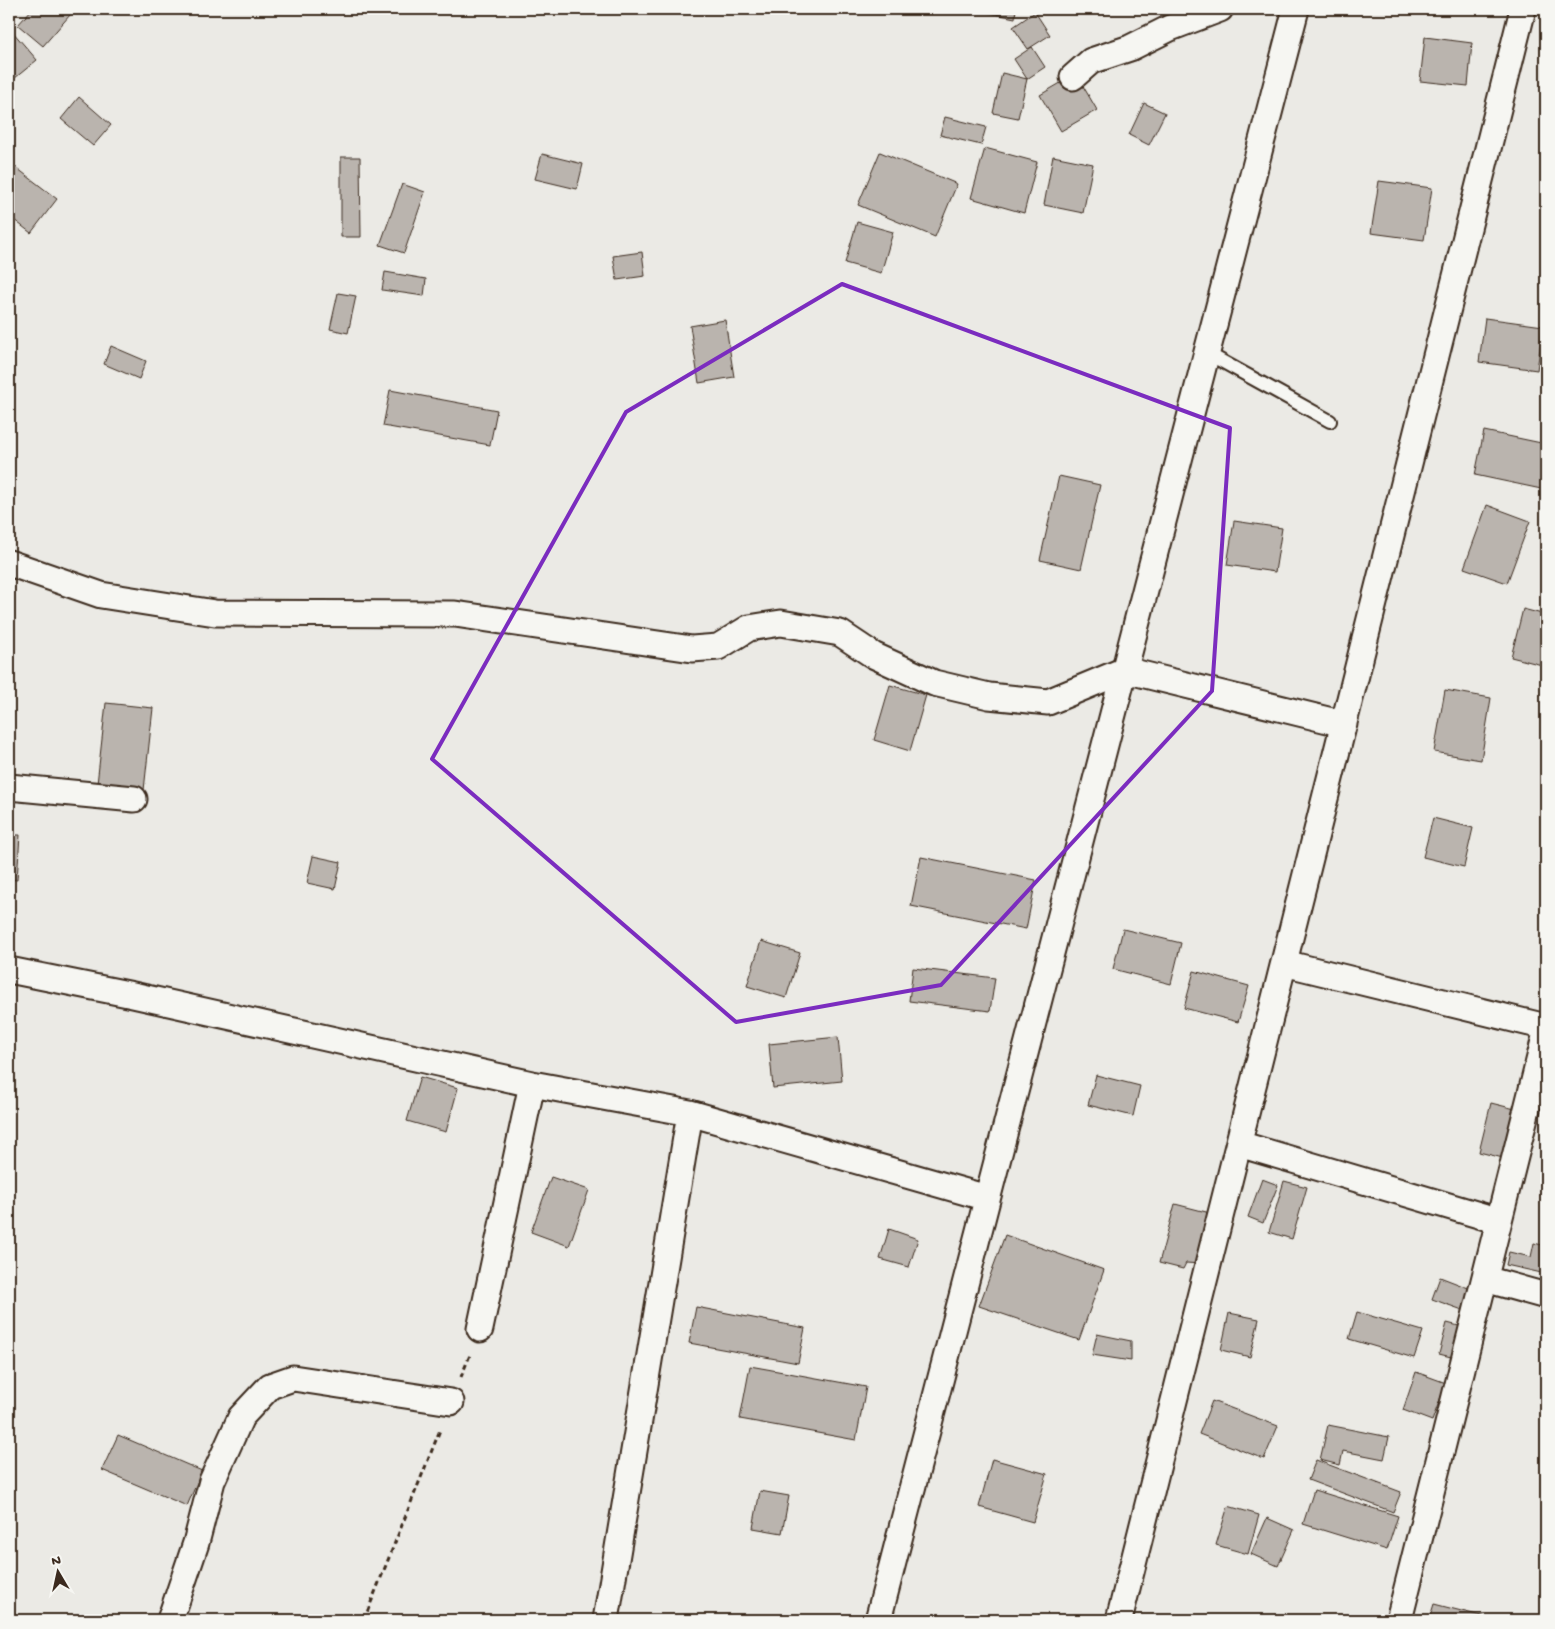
<svg xmlns="http://www.w3.org/2000/svg" width="1555" height="1629" font-family="'Gochi Hand',sans-serif">
<style>
.building{fill:#bab4ae;stroke:#3b2a1e}
.lines{fill:none;stroke-linecap:round;stroke-linejoin:round}
.service-casing{stroke:#3b2a1e;stroke-width:16}
.minor-casing{stroke:#3b2a1e;stroke-width:29}
.path{stroke:#3b2a1e;stroke-width:3;stroke-dasharray:5 4;stroke-linecap:butt}
.service{stroke:#f6f6f2;stroke-width:12}
.minor{stroke:#f6f6f2;stroke-width:25}
.marked{fill:none;stroke:#7b2cbf;stroke-width:4;stroke-linejoin:round}
</style>
<rect width="100%" height="100%" fill="#ebeae5"/>
<filter id="ink" filterUnits="userSpaceOnUse"><feTurbulence type="fractalNoise" baseFrequency=".02" numOctaves="2"/><feDisplacementMap in="SourceGraphic" scale="10" xChannelSelector="R" yChannelSelector="G"/><feConvolveMatrix kernelMatrix="1 2 1 2 8 2 1 2 1" color-interpolation-filters="sRGB"/></filter>
<g filter="url(#ink)">
<!-- building -->
<path class="building" d="M 32,9 L 62,9 L 70,15 L 43,46 L 18,25 Z
M 980,9 L 1016,9 L 1015,18 L 980,11 Z
M 1035,12 L 1050,35 L 1028,49 L 1013,27 Z
M 12,31 L 37,60 L 9,83 L 9,34 Z
M 1425,37 L 1472,43 L 1468,86 L 1420,81 Z
M 1032,47 L 1045,67 L 1027,79 L 1014,59 Z
M 1002,73 L 1027,79 L 1018,118 L 993,113 Z
M 1076,74 L 1097,110 L 1061,131 L 1040,95 Z
M 79,97 L 111,125 L 93,146 L 61,119 Z
M 1144,103 L 1165,113 L 1149,145 L 1129,135 Z
M 945,117 L 986,127 L 981,145 L 940,135 Z
M 985,148 L 1037,162 L 1024,213 L 971,198 Z
M 880,152 L 957,184 L 935,237 L 858,205 Z
M 542,154 L 583,164 L 577,189 L 535,179 Z
M 1053,156 L 1093,164 L 1083,213 L 1044,205 Z
M 341,157 L 360,157 L 361,237 L 341,237 Z
M 9,162 L 57,199 L 31,233 L 9,216 Z
M 1379,181 L 1432,188 L 1424,240 L 1371,233 Z
M 402,184 L 425,192 L 404,253 L 380,245 Z
M 857,222 L 893,232 L 881,273 L 845,263 Z
M 642,252 L 645,276 L 617,280 L 613,256 Z
M 385,272 L 426,279 L 424,296 L 382,290 Z
M 338,293 L 356,296 L 348,333 L 330,329 Z
M 1485,318 L 1543,326 L 1537,370 L 1479,362 Z
M 725,320 L 734,377 L 699,383 L 690,326 Z
M 111,346 L 146,361 L 139,379 L 104,364 Z
M 1546,355 L 1546,379 L 1540,377 Z
M 390,390 L 497,410 L 490,445 L 383,426 Z
M 1484,431 L 1546,444 L 1546,490 L 1475,475 Z
M 1059,476 L 1100,485 L 1081,569 L 1040,560 Z
M 1487,505 L 1530,521 L 1507,583 L 1464,568 Z
M 1234,521 L 1282,528 L 1275,572 L 1227,565 Z
M 1523,609 L 1546,615 L 1546,666 L 1511,657 Z
M 890,685 L 926,695 L 910,751 L 874,740 Z
M 1445,690 L 1491,698 L 1481,760 L 1434,752 Z
M 106,703 L 153,708 L 144,790 L 97,784 Z
M 1433,818 L 1473,828 L 1464,867 L 1423,857 Z
M 9,835 L 20,835 L 17,880 L 9,879 Z
M 313,856 L 341,862 L 335,889 L 307,883 Z
M 921,857 L 1036,880 L 1026,929 L 911,906 Z
M 1123,929 L 1181,943 L 1171,984 L 1113,969 Z
M 761,941 L 800,953 L 786,998 L 747,986 Z
M 913,968 L 995,978 L 990,1011 L 909,1001 Z
M 1194,971 L 1249,986 L 1238,1022 L 1184,1008 Z
M 838,1037 L 842,1081 L 773,1088 L 769,1044 Z
M 1096,1075 L 1140,1086 L 1133,1116 L 1088,1105 Z
M 420,1077 L 458,1088 L 446,1132 L 407,1121 Z
M 1491,1103 L 1519,1110 L 1507,1159 L 1479,1152 Z
M 551,1177 L 589,1190 L 569,1246 L 531,1232 Z
M 1262,1179 L 1278,1185 L 1263,1223 L 1248,1217 Z
M 1284,1181 L 1307,1187 L 1292,1239 L 1269,1232 Z
M 1175,1204 L 1214,1214 L 1201,1264 L 1186,1263 L 1183,1269 L 1159,1263 Z
M 889,1229 L 918,1239 L 909,1267 L 880,1259 Z
M 1005,1235 L 1104,1270 L 1079,1340 L 979,1306 Z
M 1534,1243 L 1546,1246 L 1546,1274 L 1506,1265 L 1509,1252 L 1531,1257 Z
M 1440,1277 L 1476,1291 L 1468,1312 L 1432,1299 Z
M 696,1307 L 805,1328 L 798,1363 L 689,1343 Z
M 1357,1312 L 1423,1331 L 1414,1358 L 1349,1339 Z
M 1229,1313 L 1259,1319 L 1250,1357 L 1221,1350 Z
M 1447,1323 L 1467,1328 L 1459,1359 L 1439,1354 Z
M 1097,1334 L 1131,1341 L 1131,1361 L 1092,1355 Z
M 750,1366 L 866,1387 L 856,1440 L 740,1419 Z
M 1416,1372 L 1446,1383 L 1432,1421 L 1403,1410 Z
M 1212,1401 L 1278,1426 L 1264,1459 L 1199,1434 Z
M 1328,1425 L 1389,1437 L 1384,1459 L 1343,1451 L 1340,1465 L 1320,1460 Z
M 118,1435 L 202,1471 L 187,1506 L 102,1470 Z
M 992,1459 L 1047,1474 L 1033,1522 L 979,1507 Z
M 1316,1460 L 1401,1492 L 1393,1512 L 1308,1480 Z
M 1314,1490 L 1398,1516 L 1387,1550 L 1303,1524 Z
M 760,1491 L 789,1496 L 782,1533 L 753,1528 Z
M 1228,1506 L 1259,1515 L 1248,1554 L 1216,1545 Z
M 1267,1518 L 1294,1530 L 1278,1566 L 1251,1554 Z
M 1434,1604 L 1497,1620 L 1429,1620 Z"/>
<g class="lines">
<!-- service casing -->
<g class="service-casing">
<path id="service" d="M 1207,353 L 1330,421"/>
</g>
<!-- minor casing -->
<g class="minor-casing">
<path id="minor" d="M 1073,77 L 1091,61 L 1130,48 L 1170,28 L 1220,9
M 9,563 L 101,595 L 215,613 L 455,614 L 692,649 L 718,647 L 749,628 L 781,623 L 840,633 L 873,655 L 934,683 L 989,696 L 1048,702 L 1125,670 L 1344,724
M 9,787 L 134,799
M 1284,963 L 1546,1027
M 9,970 L 133,995 L 532,1084 L 690,1113 L 987,1198
M 1239,1144 L 1499,1221
M 1485,1279 L 1546,1296
M 480,1329 L 532,1084
M 170,1620 L 196,1543 L 212,1481 L 241,1417 L 270,1386 L 293,1378 L 451,1402
M 606,1620 L 690,1113
M 878,1620 L 1296,9
M 1119,1620 L 1523,9
M 1399,1620 L 1546,1033"/>
</g>
<!-- path -->
<path class="path" d="M 461,1377 L 470,1355
M 364,1620 L 440,1430"/>
<!-- service -->
<use href="#service" class="service"/>
<!-- minor -->
<use href="#minor" class="minor"/>
</g>
</g>
<!-- marked area -->
<path class="marked" d="M 842,284 L 1230,428 L 1212,691 L 941,985 L 736,1022 L 432,759 L 626,412 Z"/>
<!-- margin -->
<rect width="1555" height="1629" fill="none" stroke="#f6f6f2" stroke-width="30"/>
<rect x="15" y="15" width="1525" height="1599" fill="none" stroke="#3b2a1e" stroke-width="2" filter="url(#ink)"/>
<!-- north arrow -->
<g transform="translate(58 1572) rotate(351)" stroke="#f6f6f2" stroke-width="4" paint-order="stroke">
<path d="M0-4L9 19L0 12L-9 19Z" fill="#3b2a1e"/>
<text y="-8" font-size="14" font-weight="bold" text-anchor="middle" fill="#3b2a1e">N</text>
</g>
</svg>
